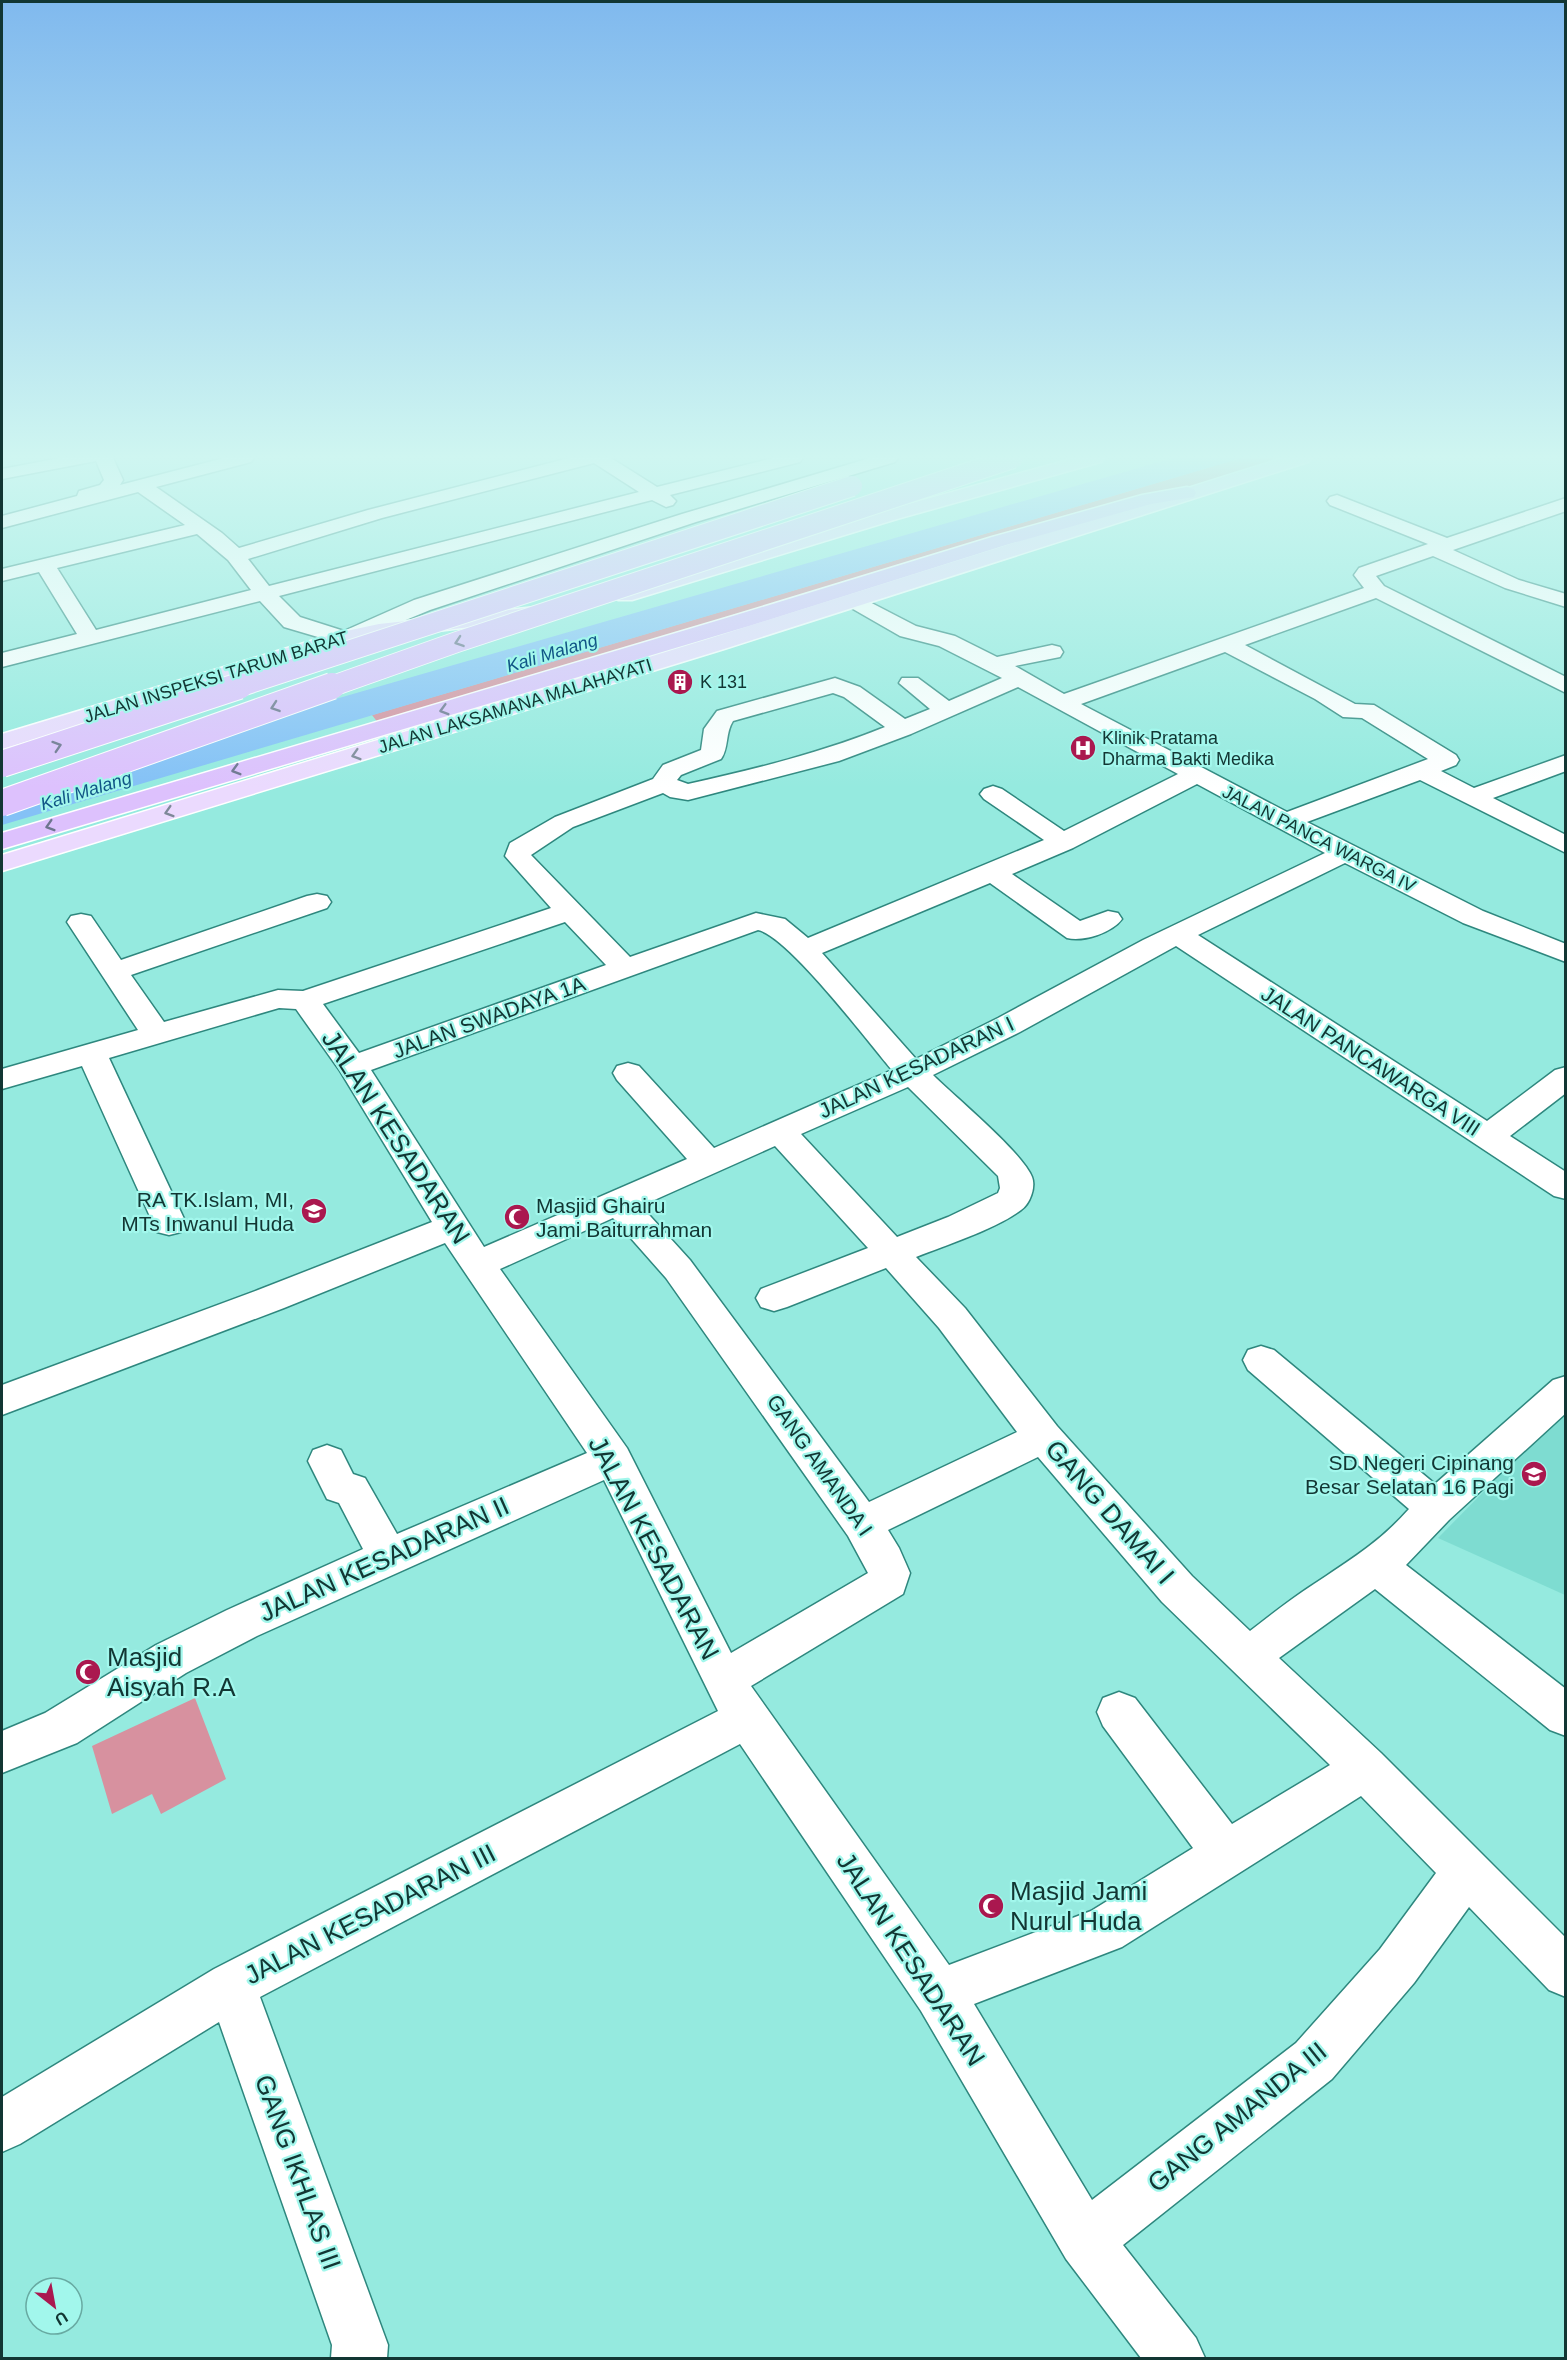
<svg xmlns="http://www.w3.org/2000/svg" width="1567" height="2360" font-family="Arial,sans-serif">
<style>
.built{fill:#7edcd1}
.green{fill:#d7919f}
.water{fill:#84c1f6}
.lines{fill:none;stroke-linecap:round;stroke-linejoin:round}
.street-casing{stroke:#2e877e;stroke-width:3}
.primary-casing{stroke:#fff;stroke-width:3}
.highway-casing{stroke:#fff;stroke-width:3}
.street{fill:#fff;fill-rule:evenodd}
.primary{fill:#ebdafe;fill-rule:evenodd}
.highway{fill:#ddc1fd;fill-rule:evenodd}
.highway-bridge-far1-casing{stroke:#fff;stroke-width:22;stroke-linecap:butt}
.highway-bridge-casing{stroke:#fff;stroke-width:28;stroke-linecap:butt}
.highway-bridge-far1{stroke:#ddc1fd;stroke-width:20}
.highway-bridge{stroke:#ddc1fd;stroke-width:26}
.oneway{stroke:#6d758e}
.oneway2{stroke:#7e8898}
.labels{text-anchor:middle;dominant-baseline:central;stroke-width:4.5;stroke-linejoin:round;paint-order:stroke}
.far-water-label{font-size:18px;font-style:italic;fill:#105586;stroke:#a2f7ec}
.far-street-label{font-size:18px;fill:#123633;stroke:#a2f7ec}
.far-poi-label{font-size:18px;fill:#123633;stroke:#a2f7ec;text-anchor:start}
.street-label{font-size:21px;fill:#123633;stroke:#a2f7ec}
.poi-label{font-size:21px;fill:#123633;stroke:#a2f7ec;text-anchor:end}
.near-street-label{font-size:26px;fill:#123633;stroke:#a2f7ec}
.near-poi-label{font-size:26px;fill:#123633;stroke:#a2f7ec;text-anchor:start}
</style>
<rect width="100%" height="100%" fill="#95eadf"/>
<!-- built -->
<path class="built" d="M 1565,1409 L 1565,1595 L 1438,1538 Z"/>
<!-- green -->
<path class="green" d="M 1241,458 L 1302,458 L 1187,493 L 1149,499 L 382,728 L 372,715 Z
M 195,1698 L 226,1779 L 161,1814 L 152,1794 L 112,1814 L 92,1746 Z"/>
<!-- water -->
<path class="water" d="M 1173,458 L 1241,458 L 2,825 L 2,795 Z"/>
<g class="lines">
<!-- street casing -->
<g class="street-casing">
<path id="street" d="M 60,458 L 113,458 L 123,480 L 120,485 L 224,458 L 254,458 L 251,462 L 156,487 L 222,533 L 239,548 L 368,510 L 569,458 L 611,458 L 657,487 L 773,458 L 803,458 L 800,462 L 670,495 L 676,501 L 673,505 L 666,507 L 652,500 L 279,596 L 300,617 L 344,631 L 414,600 L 682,514 L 870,458 L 898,458 L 895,462 L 696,522 L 430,610 L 345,645 L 284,627 L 260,601 L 2,667 L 2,653 L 77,634 L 39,572 L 2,581 L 2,569 L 185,525 L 138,492 L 2,528 L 2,516 L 77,496 L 79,491 L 100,485 L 104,480 L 96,461 L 2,479 L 2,469 ZM 594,463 L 639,492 L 269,586 L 248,559 L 382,518 ZM 197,534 L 228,560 L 251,590 L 96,630 L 57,568 Z
M 1337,495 L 1447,538 L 1566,498 L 1566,511 L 1453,550 L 1519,580 L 1566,594 L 1566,607 L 1505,588 L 1433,556 L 1376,576 L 1384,586 L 1566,677 L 1566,693 L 1376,598 L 1245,645 L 1355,704 L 1374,705 L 1456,755 L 1459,760 L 1456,765 L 1441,771 L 1474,788 L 1566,755 L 1566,771 L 1493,798 L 1566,835 L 1566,853 L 1420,780 L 1307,822 L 1483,911 L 1566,944 L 1566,962 L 1463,923 L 1345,863 L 1198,935 L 1487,1121 L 1555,1070 L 1566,1067 L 1566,1093 L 1510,1136 L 1566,1172 L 1566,1199 L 1554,1196 L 1176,946 L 1020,1032 L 933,1075 C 955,1097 1022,1152 1032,1177 C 1036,1187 1030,1204 1021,1210 C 996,1229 946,1245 916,1257 L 965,1308 L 1057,1426 L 1192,1576 L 1250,1631 C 1271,1615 1292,1598 1314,1584 C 1350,1560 1380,1542 1409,1509 L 1248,1370 L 1243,1360 L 1248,1350 L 1261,1346 L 1274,1350 L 1435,1484 L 1553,1380 L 1566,1376 L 1566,1413 L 1449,1520 L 1406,1565 L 1566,1689 L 1566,1736 L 1550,1730 L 1375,1589 L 1279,1658 L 1381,1753 L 1566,1938 L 1566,1997 L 1549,1990 L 1469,1907 L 1414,1983 L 1332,2079 L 1123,2245 L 1196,2338 L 1205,2358 L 1141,2358 L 1066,2259 L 921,2011 L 740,1744 L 260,1997 L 388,2345 L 387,2358 L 331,2358 L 332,2345 L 219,2022 L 20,2144 L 2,2152 L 2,2097 L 214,1969 L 718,1711 L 604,1480 L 257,1636 L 186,1673 L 77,1743 L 2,1773 L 2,1731 L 45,1713 L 156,1645 L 227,1610 L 363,1549 L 339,1503 L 327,1499 L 308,1461 L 313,1450 L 327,1445 L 341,1450 L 353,1474 L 365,1478 L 397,1534 L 587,1453 L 445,1243 L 284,1308 L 2,1415 L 2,1385 L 258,1290 L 432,1222 L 340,1071 L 296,1009 L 279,1008 L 109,1058 L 186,1223 L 181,1232 L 169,1235 L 157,1232 L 82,1066 L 2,1089 L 2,1069 L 138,1030 L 67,922 L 71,916 L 81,914 L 91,916 L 121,960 L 307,896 L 317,894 L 327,896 L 331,902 L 327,908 L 131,975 L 164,1022 L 278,990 L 303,991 L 551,908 L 505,856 L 510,843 L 555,817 L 653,779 L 663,765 L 701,750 L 704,729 L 717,711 L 835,678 L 860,687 L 905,719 L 930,709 L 899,683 L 902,678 L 918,678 L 949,701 L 1002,678 L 939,646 L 900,636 L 846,605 L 842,601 L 846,597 L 860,597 L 916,626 L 955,636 L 997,657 L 1052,645 L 1060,647 L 1063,652 L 1060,657 L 1015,666 L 1064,694 L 1364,588 L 1354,575 L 1359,568 L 1428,544 L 1330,505 L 1327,501 L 1330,497 ZM 1225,652 L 1315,699 L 1343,717 L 1362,718 L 1428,759 L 1287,812 L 1081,704 ZM 1018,687 L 1178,774 L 1064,831 L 1002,789 L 993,786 L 984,789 L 980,794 L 984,799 L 1044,840 L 808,938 L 785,919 L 756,913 L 630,957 L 531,855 L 573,827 L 663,793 L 670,797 L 688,800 L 839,761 L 911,734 ZM 833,693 L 844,697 L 885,727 C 821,753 755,769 688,784 L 677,780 L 681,775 L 721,759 C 729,748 725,733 733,721 ZM 1197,784 L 1325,853 L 1143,940 L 998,1018 L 916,1059 L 822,953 L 990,883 L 1067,938 C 1083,942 1112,933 1122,919 L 1118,913 L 1108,911 L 1080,921 L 1012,874 L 1073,848 ZM 565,922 L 606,965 L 359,1053 L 323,1004 ZM 758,930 C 788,936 868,1042 892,1070 L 714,1148 L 639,1066 L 628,1063 L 617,1066 L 613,1073 L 617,1080 L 687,1159 L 484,1247 L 371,1070 ZM 908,1087 L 998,1176 L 1000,1188 L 998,1193 L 948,1217 L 897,1237 L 801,1134 ZM 775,1146 L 868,1248 L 761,1289 L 756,1298 L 761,1307 L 774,1311 L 787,1307 L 886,1268 L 939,1328 L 1017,1432 L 869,1502 L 690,1260 L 641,1206 ZM 613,1218 L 666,1278 L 848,1536 L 868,1573 L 731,1653 L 627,1448 L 500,1269 ZM 1038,1457 L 1162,1602 L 1330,1765 L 1232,1824 L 1135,1698 L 1119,1692 L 1103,1698 L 1097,1712 L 1103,1726 L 1193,1848 L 1091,1911 L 949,1965 L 751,1686 L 903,1594 L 910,1573 L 899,1548 L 888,1530 ZM 1361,1796 L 1436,1873 L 1380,1949 L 1296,2043 L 1092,2200 L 974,2004 L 1122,1947 Z"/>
</g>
<!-- primary casing -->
<g class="primary-casing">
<path id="primary" d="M 1075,458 L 1104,458 L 1101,462 L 897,519 L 632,600 L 618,600 L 614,596 L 618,592 L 883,511 Z
M 1283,458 L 1311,458 L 1308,462 L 724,649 L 2,871 L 2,855 L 708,639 Z
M 545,606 L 553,607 L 556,612 L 553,617 L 379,638 L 349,644 L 2,749 L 2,734 L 337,633 L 379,624 Z"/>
</g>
<!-- highway casing -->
<g class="highway-casing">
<path id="highway" d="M 1187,487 L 1194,489 L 1196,493 L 1194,497 L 1151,504 L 1006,545 L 749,626 L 2,849 L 2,833 L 733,616 L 992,537 L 1142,495 Z"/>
</g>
<!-- street -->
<use href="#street" class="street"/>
<!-- primary -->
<use href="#primary" class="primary"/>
<!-- highway -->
<use href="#highway" class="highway"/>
<!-- highway-bridge-far1 casing -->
<g class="highway-bridge-far1-casing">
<path id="highway-bridge-far1" d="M 235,688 L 852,486
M 327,688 L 457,642 L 1013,458"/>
</g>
<!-- highway-bridge casing -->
<g class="highway-bridge-casing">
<path id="highway-bridge" d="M 2,764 L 239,686
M 2,803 L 332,686"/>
</g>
<!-- highway-bridge-far1 -->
<use href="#highway-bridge-far1" class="highway-bridge-far1"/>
<!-- highway-bridge -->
<use href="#highway-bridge" class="highway-bridge"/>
</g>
<!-- one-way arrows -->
<defs><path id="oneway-chevron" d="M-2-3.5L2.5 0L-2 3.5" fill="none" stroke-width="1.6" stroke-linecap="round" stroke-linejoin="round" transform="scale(1.5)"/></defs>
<g class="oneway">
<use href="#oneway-chevron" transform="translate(459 642) rotate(161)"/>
<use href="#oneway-chevron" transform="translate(275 707) rotate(161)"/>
<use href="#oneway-chevron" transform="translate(444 710) rotate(164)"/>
<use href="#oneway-chevron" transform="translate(57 746) rotate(-18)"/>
<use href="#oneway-chevron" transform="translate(236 770) rotate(164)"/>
<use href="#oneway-chevron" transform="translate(50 826) rotate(163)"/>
</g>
<g class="oneway2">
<use href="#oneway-chevron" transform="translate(356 755) rotate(163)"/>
<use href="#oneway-chevron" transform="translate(169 812) rotate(163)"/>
</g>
<!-- sky -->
<linearGradient id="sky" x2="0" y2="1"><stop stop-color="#80b9ee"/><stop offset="0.58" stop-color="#cff6f1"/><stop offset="1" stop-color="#cff6f1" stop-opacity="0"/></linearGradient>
<rect width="1567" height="788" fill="url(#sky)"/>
<!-- icons -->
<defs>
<g id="building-disc" transform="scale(1.35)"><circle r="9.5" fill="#aa184f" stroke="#a2f7ec"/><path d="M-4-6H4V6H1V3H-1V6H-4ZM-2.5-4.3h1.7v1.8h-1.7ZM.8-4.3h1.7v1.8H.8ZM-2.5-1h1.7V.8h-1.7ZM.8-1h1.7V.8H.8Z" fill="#fff"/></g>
<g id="hospital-disc" transform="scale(1.35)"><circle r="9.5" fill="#aa184f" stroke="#a2f7ec"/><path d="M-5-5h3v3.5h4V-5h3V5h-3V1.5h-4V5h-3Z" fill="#fff"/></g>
<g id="school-disc" transform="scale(1.35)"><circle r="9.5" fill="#aa184f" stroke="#a2f7ec"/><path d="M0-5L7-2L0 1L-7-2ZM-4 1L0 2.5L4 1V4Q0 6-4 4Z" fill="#fff"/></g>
<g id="mosque-disc" transform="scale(1.35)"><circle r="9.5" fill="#aa184f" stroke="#a2f7ec"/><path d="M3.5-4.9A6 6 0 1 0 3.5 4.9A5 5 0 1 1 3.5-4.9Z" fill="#fff"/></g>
</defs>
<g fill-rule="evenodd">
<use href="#building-disc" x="680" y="682"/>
<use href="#hospital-disc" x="1083" y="748"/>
<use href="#school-disc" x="314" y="1211"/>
<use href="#mosque-disc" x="517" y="1217"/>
<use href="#school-disc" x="1534" y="1474"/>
<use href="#mosque-disc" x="88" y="1672"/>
<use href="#mosque-disc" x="991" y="1906"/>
</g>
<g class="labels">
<!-- far-water labels -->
<g class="far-water-label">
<text transform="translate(552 653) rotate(-17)">Kali Malang</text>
<text transform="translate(86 791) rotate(-17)">Kali Malang</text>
</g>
<!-- far-street labels -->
<g class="far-street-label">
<text transform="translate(216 677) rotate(-17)">JALAN INSPEKSI TARUM BARAT</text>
<text transform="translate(515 706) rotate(-17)">JALAN LAKSAMANA MALAHAYATI</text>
<text transform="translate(1319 839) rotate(27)">JALAN PANCA WARGA IV</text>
</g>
<!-- far-poi labels -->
<g class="far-poi-label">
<text x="700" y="682">K 131</text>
<text x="1102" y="738">Klinik Pratama<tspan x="1102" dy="21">Dharma Bakti Medika</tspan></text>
</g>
<!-- street labels -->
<g class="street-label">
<text transform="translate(489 1017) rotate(-20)">JALAN SWADAYA 1A</text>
<text transform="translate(1371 1061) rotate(33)">JALAN PANCAWARGA VIII</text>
<text transform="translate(916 1067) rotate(-25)">JALAN KESADARAN I</text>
<text transform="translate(820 1465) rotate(55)">GANG AMANDA I</text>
</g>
<!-- poi labels -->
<g class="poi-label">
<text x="294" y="1199">RA TK.Islam, MI,<tspan x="294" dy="24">MTs Inwanul Huda</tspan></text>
<text x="536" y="1205" text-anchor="start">Masjid Ghairu<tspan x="536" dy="24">Jami Baiturrahman</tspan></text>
<text x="1514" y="1462">SD Negeri Cipinang<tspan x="1514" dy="24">Besar Selatan 16 Pagi</tspan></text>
</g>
<!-- near-street labels -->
<g class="near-street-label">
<text transform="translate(396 1137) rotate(57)">JALAN KESADARAN</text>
<text transform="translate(1110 1512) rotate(49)">GANG DAMAI I</text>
<text transform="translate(654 1548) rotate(62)">JALAN KESADARAN</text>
<text transform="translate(384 1559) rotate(-24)">JALAN KESADARAN II</text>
<text transform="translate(370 1914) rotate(-27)">JALAN KESADARAN III</text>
<text transform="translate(911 1959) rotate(57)">JALAN KESADARAN</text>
<text transform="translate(1237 2117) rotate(-39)">GANG AMANDA III</text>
<text transform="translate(298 2172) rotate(70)">GANG IKHLAS III</text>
</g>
<!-- near-poi labels -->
<g class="near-poi-label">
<text x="107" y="1657">Masjid<tspan x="107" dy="30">Aisyah R.A</tspan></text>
<text x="1010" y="1891">Masjid Jami<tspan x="1010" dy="30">Nurul Huda</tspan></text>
</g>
</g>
<!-- border -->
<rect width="1567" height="2360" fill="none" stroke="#123633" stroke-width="6"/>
<!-- north arrow -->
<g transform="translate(54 2306) rotate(149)"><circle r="28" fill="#a2f7ec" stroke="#68aaa2" stroke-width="1.5"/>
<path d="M0-4.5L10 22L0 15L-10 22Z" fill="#aa184f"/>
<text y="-9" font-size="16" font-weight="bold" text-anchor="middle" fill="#123633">U</text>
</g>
</svg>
